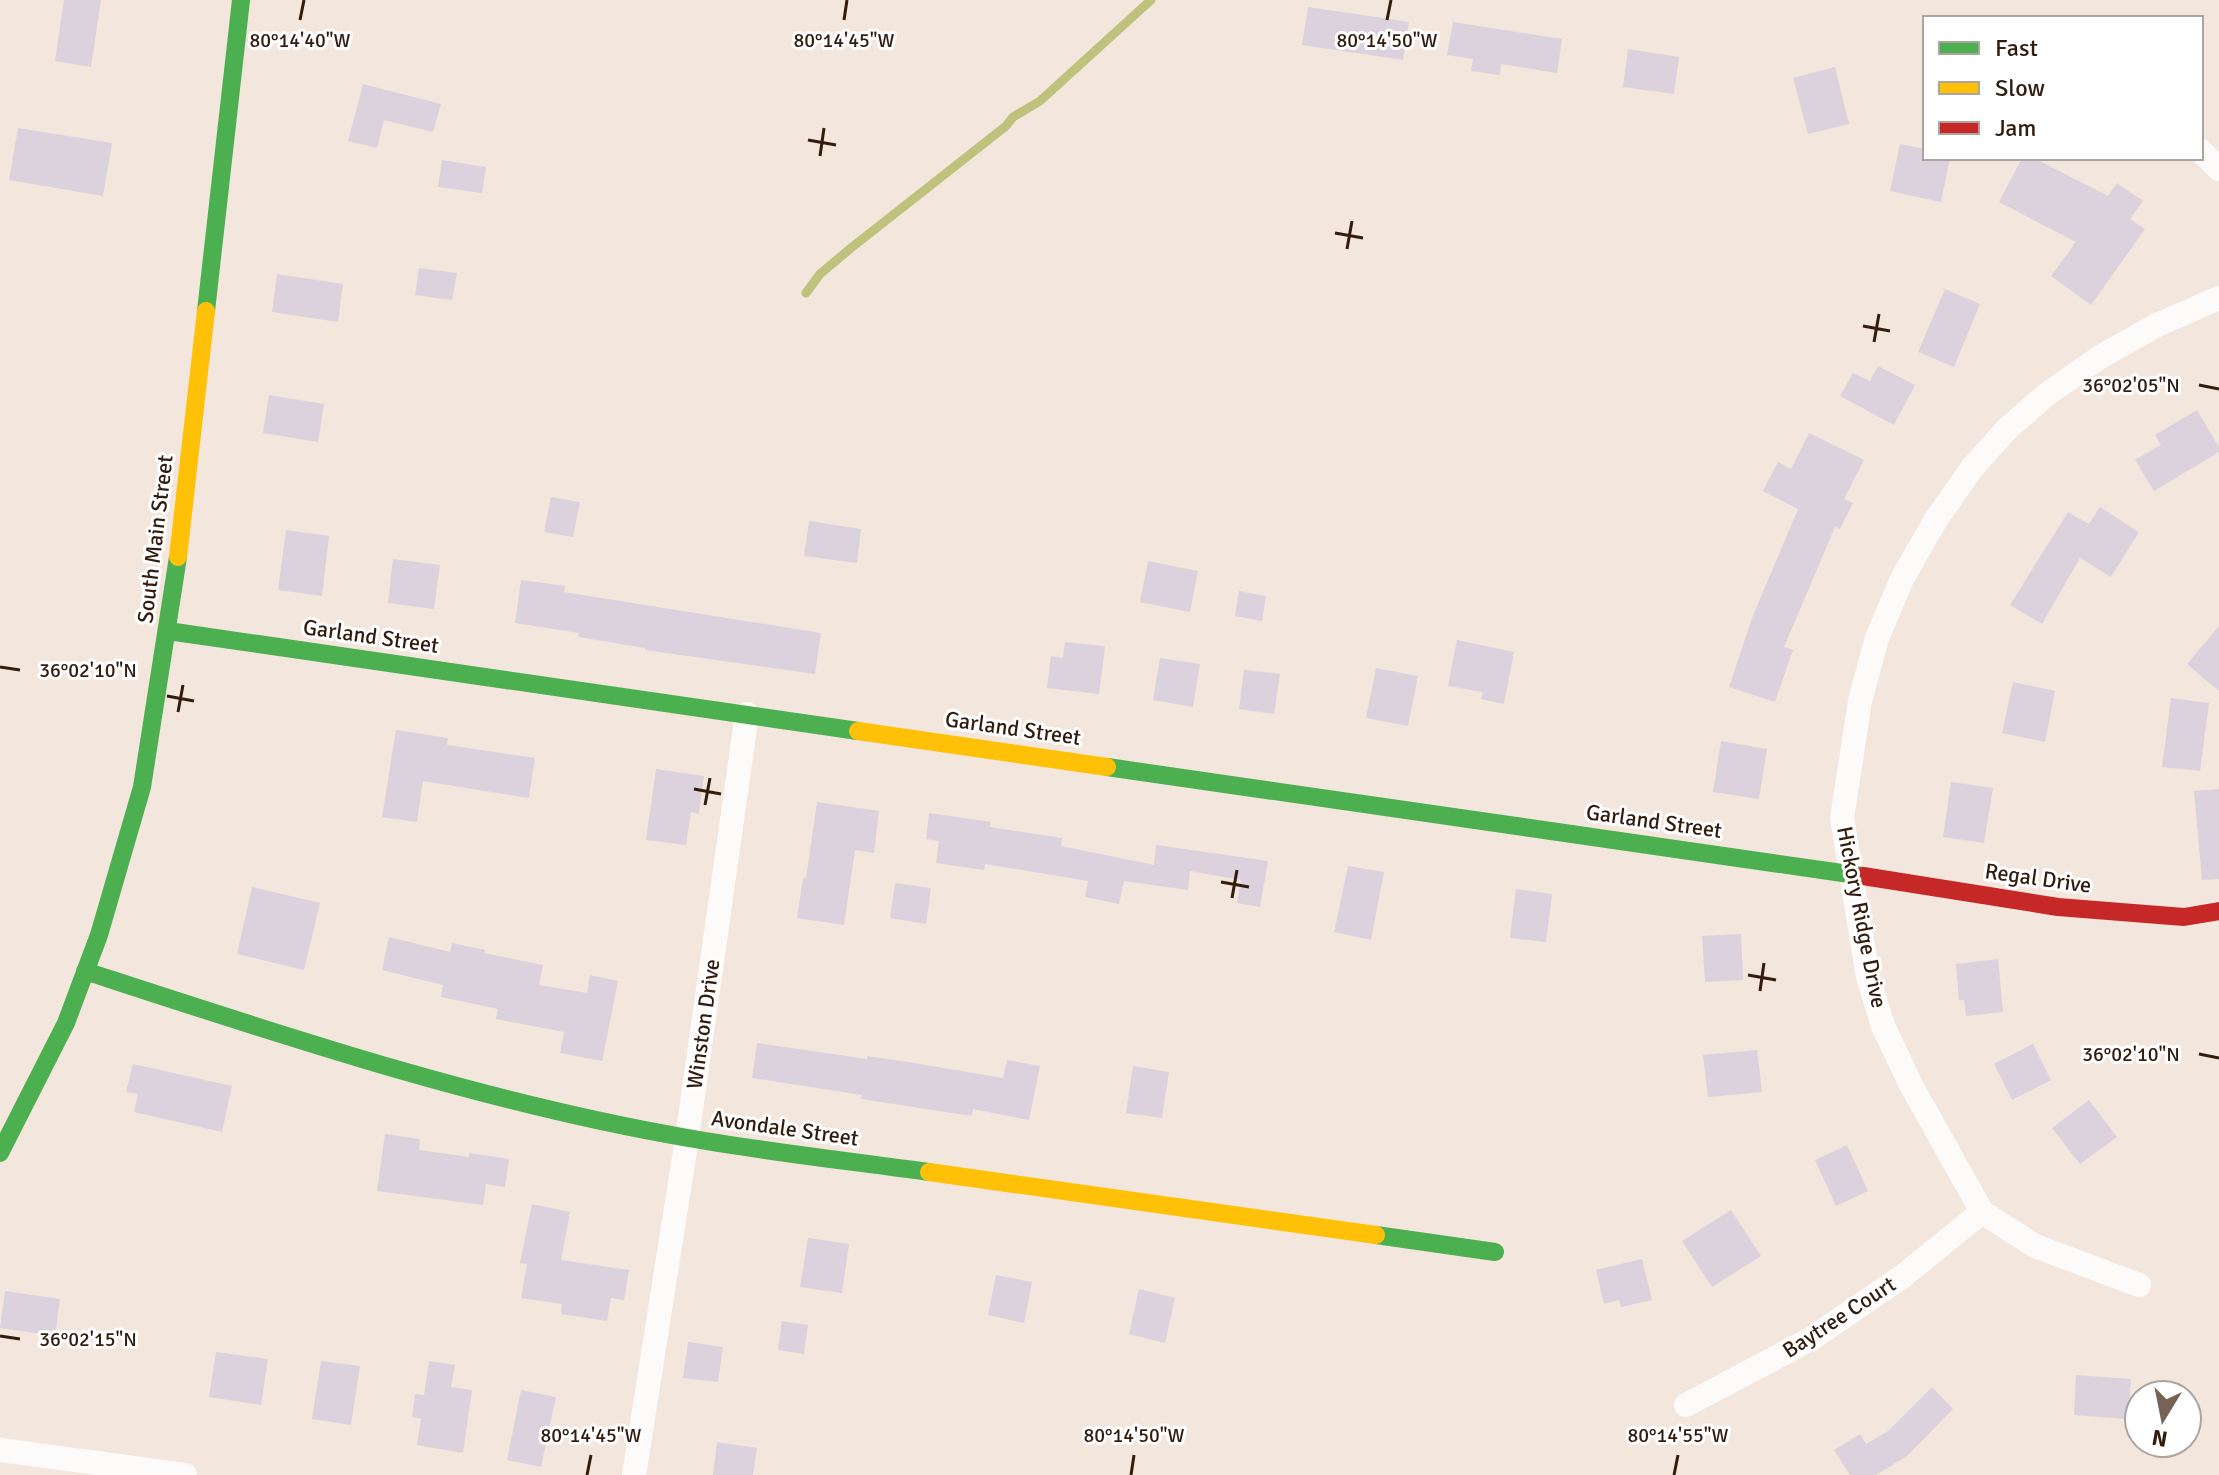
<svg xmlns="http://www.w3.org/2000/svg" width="2219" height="1475" font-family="Signika,sans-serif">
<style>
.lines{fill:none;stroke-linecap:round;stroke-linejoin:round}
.stream{stroke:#bfc27c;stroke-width:9}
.building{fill:#dbd2de}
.street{stroke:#fdfbfa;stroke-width:24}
.fast{stroke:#4caf50;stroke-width:18}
.slow{stroke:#ffc107;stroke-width:18}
.jam{stroke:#c62828;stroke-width:18}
.ticks{fill:none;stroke:#311c0e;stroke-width:3}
.labels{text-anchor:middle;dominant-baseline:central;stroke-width:6;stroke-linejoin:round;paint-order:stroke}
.street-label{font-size:22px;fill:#311c0e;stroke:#fff}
.ticks-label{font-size:20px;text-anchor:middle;fill:#311c0e;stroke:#fff;stroke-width:6;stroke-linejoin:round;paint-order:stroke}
</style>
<rect width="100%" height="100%" fill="#f3e6dd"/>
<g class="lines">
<!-- stream -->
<path class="stream" d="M 806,293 L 820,274 L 851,248 L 1006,126 L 1013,117 L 1040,101 L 1151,0"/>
</g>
<!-- building -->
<path class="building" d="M 64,0 L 101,0 L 91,67 L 55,61 Z
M 1308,7 L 1409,22 L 1403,60 L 1302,45 Z
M 1453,22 L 1562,39 L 1557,73 L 1501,64 L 1500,75 L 1471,71 L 1473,59 L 1447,55 Z
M 1628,49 L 1679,57 L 1674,94 L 1623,87 Z
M 1835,67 L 1849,124 L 1808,134 L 1793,78 Z
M 363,84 L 441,104 L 433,132 L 384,120 L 377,148 L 348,141 Z
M 18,128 L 112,143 L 103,196 L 9,180 Z
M 1900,144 L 1925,149 L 1925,158 L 1950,158 L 1941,202 L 1890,191 Z
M 2022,158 L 2034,158 L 2108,196 L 2117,183 L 2143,201 L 2130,219 L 2145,229 L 2091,305 L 2051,276 L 2076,242 L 1999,202 Z
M 442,160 L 486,167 L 482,193 L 438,187 Z
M 419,268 L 457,273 L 452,300 L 415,295 Z
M 277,274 L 343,284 L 338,322 L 272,312 Z
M 1945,289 L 1980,304 L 1954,367 L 1918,352 Z
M 1878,366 L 1915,385 L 1894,425 L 1840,396 L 1853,373 L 1870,381 Z
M 269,395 L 324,404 L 318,442 L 263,433 Z
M 2197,410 L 2219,447 L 2219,452 L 2154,491 L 2135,460 L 2161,445 L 2155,435 Z
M 1809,433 L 1864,460 L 1844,499 L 1853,503 L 1840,529 L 1835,527 L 1784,647 L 1793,650 L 1775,702 L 1729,687 L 1752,618 L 1798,509 L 1763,491 L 1778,462 L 1791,469 Z
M 551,497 L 580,502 L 573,537 L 544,532 Z
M 2100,507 L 2139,532 L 2111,577 L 2080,558 L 2042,624 L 2010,605 L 2068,512 L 2089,524 Z
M 809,521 L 861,529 L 857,563 L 804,556 Z
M 286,530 L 329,536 L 322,596 L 278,590 Z
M 393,559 L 440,565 L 434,609 L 388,603 Z
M 1148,561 L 1198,571 L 1190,612 L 1140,602 Z
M 521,580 L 565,586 L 564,592 L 821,633 L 815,674 L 645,650 L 645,648 L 578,637 L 579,633 L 515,623 Z
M 1239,591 L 1266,596 L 1262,621 L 1235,616 Z
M 2219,626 L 2219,691 L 2187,664 Z
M 1457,640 L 1514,652 L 1504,704 L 1481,699 L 1483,692 L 1448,686 Z
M 1065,642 L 1105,646 L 1099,694 L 1047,688 L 1051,656 L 1063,658 Z
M 1160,658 L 1200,664 L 1193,707 L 1153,700 Z
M 1376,668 L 1418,676 L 1408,726 L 1366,718 Z
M 1244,670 L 1280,674 L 1274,714 L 1239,709 Z
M 2013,682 L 2055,691 L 2045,742 L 2002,733 Z
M 2171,698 L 2209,703 L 2200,771 L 2162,767 Z
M 396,730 L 448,738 L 447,745 L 535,758 L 529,798 L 423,781 L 417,822 L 382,817 Z
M 1721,741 L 1767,749 L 1759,799 L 1713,792 Z
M 656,769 L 704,776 L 699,814 L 691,812 L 686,845 L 646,840 Z
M 1951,782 L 1993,788 L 1984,843 L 1943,837 Z
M 2219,789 L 2219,879 L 2202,880 L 2194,791 Z
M 817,802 L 879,811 L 874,853 L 855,850 L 844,925 L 797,918 L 803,878 L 806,878 Z
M 929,813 L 991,822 L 990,827 L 1062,838 L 1061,846 L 1154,865 L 1156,845 L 1268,861 L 1260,907 L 1237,903 L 1241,880 L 1190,871 L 1188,890 L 1124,881 L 1119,904 L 1085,897 L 1088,881 L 985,864 L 984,870 L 936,863 L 939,841 L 926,839 Z
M 1348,866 L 1384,872 L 1371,940 L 1334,932 Z
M 895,883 L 931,888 L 926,924 L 890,918 Z
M 252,887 L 320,903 L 304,970 L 237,954 Z
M 1516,889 L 1552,894 L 1546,942 L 1510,938 Z
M 1741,934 L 1743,980 L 1705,982 L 1702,936 Z
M 389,937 L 450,952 L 452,943 L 485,950 L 484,953 L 543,965 L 539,985 L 587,993 L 590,975 L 618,981 L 602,1061 L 560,1053 L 564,1032 L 496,1019 L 498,1009 L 441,997 L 443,985 L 382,970 Z
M 1998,959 L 2003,1012 L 1966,1016 L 1964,1000 L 1959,1000 L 1956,964 Z
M 757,1043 L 867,1059 L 867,1056 L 914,1063 L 1003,1078 L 1007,1060 L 1040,1066 L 1029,1120 L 973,1109 L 972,1116 L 861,1099 L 862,1095 L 752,1078 Z
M 2033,1044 L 2051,1080 L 2012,1100 L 1994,1064 Z
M 1757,1050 L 1762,1092 L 1708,1097 L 1703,1055 Z
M 133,1064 L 232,1086 L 222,1132 L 134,1112 L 138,1094 L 126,1092 Z
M 1133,1066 L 1169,1072 L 1162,1118 L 1126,1113 Z
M 2089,1100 L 2117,1137 L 2080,1164 L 2052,1128 Z
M 385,1134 L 420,1139 L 419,1150 L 469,1157 L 469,1153 L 509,1159 L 505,1187 L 486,1184 L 483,1205 L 377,1191 Z
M 1847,1145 L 1868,1191 L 1836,1206 L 1815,1160 Z
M 532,1204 L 570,1212 L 561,1260 L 629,1270 L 624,1300 L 611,1298 L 607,1321 L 561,1314 L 562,1304 L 521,1298 L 527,1264 L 520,1263 Z
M 1731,1210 L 1761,1256 L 1712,1287 L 1682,1241 Z
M 808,1238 L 849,1244 L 842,1293 L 800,1287 Z
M 1642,1259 L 1652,1300 L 1621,1307 L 1619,1300 L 1604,1304 L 1596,1270 Z
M 996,1275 L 1032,1282 L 1024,1323 L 988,1315 Z
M 1139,1289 L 1175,1298 L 1165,1343 L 1129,1334 Z
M 5,1291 L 60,1299 L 55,1336 L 0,1328 Z
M 782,1321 L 808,1325 L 804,1354 L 778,1350 Z
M 688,1342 L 723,1347 L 718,1382 L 683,1378 Z
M 216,1352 L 268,1359 L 261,1405 L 209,1397 Z
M 321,1361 L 360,1366 L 351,1425 L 312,1419 Z
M 429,1361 L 455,1365 L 451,1387 L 472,1390 L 463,1453 L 417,1445 L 421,1419 L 412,1417 L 415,1394 L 424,1395 Z
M 2076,1375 L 2131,1379 L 2128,1419 L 2074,1415 Z
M 1932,1387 L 1953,1409 L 1907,1456 L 1876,1475 L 1850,1475 L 1834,1450 L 1860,1434 L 1866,1444 L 1888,1431 Z
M 521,1390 L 556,1397 L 541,1467 L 507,1460 Z
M 717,1442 L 757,1448 L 753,1475 L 713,1475 Z"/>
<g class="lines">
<!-- street -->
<path class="street" d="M 2201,151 L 2219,169
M 2139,1285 L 2035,1246 L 1982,1212 L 1911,1085 L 1883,1026 L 1868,977 L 1842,818 L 1860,701 L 1877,638 L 1902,579 L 1935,521 L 1972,468 L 2007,429 L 2046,395 L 2100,357 L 2157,325 L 2219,298
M 1686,1405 L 1811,1339 L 1903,1276 L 1982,1212
M 0,1450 L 185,1475
M 634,1475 L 687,1138 L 747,714"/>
<!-- fast -->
<path class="fast" d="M 206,311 L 241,0
M 168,631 L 858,731
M 1107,767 L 1863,876
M 85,971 C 281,1035 484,1103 688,1138 C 768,1152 849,1161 929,1172
M 0,1153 L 66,1023 L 99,935 L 142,787 L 178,557
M 1376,1235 L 1495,1252"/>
<!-- slow -->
<path class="slow" d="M 178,557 L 206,311
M 858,731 L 1107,767
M 929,1172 L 1376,1235"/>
<!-- jam -->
<path class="jam" d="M 1863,876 L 2058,907 L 2184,917 L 2219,911"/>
</g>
<!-- ticks -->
<path class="ticks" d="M 300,20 L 304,0M 844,20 L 847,0M 1387,20 L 1391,0M 808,140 L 836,145M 820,156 L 824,128M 1335,233 L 1363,238M 1347,249 L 1352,221M 1863,326 L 1890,331M 1874,342 L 1879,314M 2199,385 L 2219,389M 0,667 L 20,670M 167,696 L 194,701M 178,712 L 183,685M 694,789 L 721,794M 705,805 L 710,778M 1221,882 L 1249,887M 1232,898 L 1237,870M 1748,975 L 1776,980M 1760,991 L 1764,963M 2199,1054 L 2219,1058M 0,1336 L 20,1339M 587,1475 L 591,1455M 1131,1475 L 1134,1455M 1674,1475 L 1678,1455"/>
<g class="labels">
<!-- street labels -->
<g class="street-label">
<text transform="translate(155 539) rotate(-83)">South Main Street</text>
<text transform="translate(371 636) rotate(8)">Garland Street</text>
<text transform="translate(1013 728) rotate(8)">Garland Street</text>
<text transform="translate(1654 821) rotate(8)">Garland Street</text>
<text transform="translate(2038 878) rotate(8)">Regal Drive</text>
<text transform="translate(1862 917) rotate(79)">Hickory Ridge Drive</text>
<text transform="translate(703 1024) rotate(-82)">Winston Drive</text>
<text transform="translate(785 1128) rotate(8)">Avondale Street</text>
<text transform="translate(1839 1317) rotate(-33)">Baytree Court</text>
</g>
</g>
<g class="ticks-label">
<text x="300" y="47">80°14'40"W</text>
<text x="844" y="47">80°14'45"W</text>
<text x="1387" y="47">80°14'50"W</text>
<text x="2131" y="392">36°02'05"N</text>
<text x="88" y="677">36°02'10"N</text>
<text x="2131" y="1061">36°02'10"N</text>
<text x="88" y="1346">36°02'15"N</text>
<text x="591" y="1442">80°14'45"W</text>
<text x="1134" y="1442">80°14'50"W</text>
<text x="1678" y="1442">80°14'55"W</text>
</g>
<!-- legend -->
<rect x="1923" y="16" width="280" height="144" fill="#ffffff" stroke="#ada49f" stroke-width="2"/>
<rect x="1939" y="42" width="40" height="12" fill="#4caf50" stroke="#ada49f" stroke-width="2"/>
<text x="1995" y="56" font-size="24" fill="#311c0e">Fast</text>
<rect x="1939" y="82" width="40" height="12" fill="#ffc107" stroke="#ada49f" stroke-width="2"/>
<text x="1995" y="96" font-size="24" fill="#311c0e">Slow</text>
<rect x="1939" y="122" width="40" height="12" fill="#c62828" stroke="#ada49f" stroke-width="2"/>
<text x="1995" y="136" font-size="24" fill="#311c0e">Jam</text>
<!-- north arrow -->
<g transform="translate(2163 1419) rotate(190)"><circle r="38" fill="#ffffff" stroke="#ada49f" stroke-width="2"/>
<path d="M0-6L14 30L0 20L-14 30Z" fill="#756356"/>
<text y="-12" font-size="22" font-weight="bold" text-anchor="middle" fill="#311c0e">N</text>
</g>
</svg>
